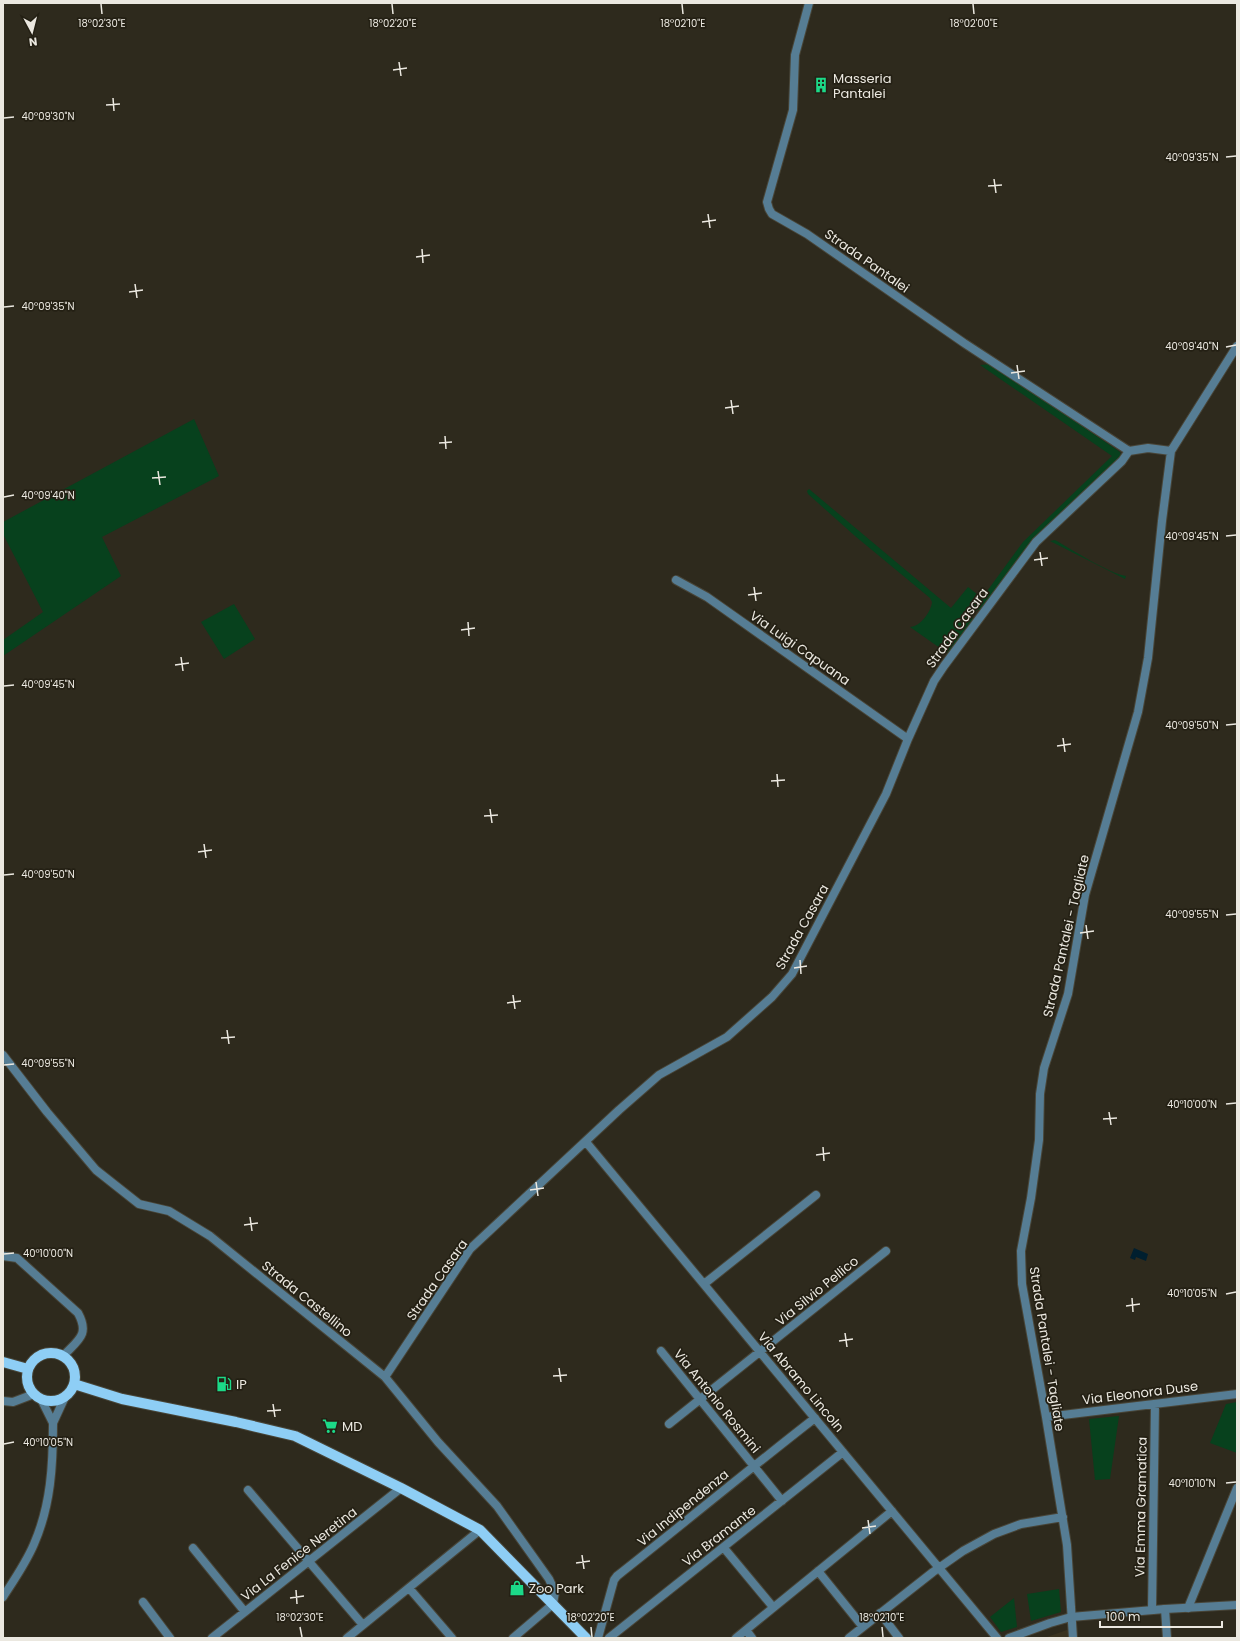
<svg xmlns="http://www.w3.org/2000/svg" width="1240" height="1641" font-family="Poppins,sans-serif">
<style>
.built{fill:#3a3320}
.green{fill:#07411d}
.water{fill:#001f2f}
.lines{fill:none;stroke-linecap:round;stroke-linejoin:round}
.minor-casing{stroke:#484538;stroke-width:10}
.tertiary-casing{stroke:#484538;stroke-width:10}
.primary-casing{stroke:#484538;stroke-width:12}
.minor{stroke:#567d94;stroke-width:8}
.tertiary{stroke:#567d94;stroke-width:8}
.primary{stroke:#8ecef5;stroke-width:10}
.ticks{fill:none;stroke:#ebe8e0;stroke-width:1.5}
.labels{text-anchor:middle;dominant-baseline:central;stroke-width:3.5;stroke-linejoin:round;paint-order:stroke}
.poi-label{font-size:13px;fill:#ebe8e0;stroke:#242014;text-anchor:start}
.street-label{font-size:13px;fill:#ebe8e0;stroke:#242014}
.ticks-label{font-size:10px;text-anchor:middle;fill:#ebe8e0;stroke:#242014;stroke-width:3.5;stroke-linejoin:round;paint-order:stroke}
</style>
<rect width="100%" height="100%" fill="#2e2a1d"/>
<!-- built -->
<path class="built" d="M 1067,1630 L 1068,1631 L 1069,1638 L 1044,1638 Z"/>
<!-- green -->
<path class="green" d="M 991,364 L 1120,452 L 1121,457 L 1033,541 L 982,609 L 977,610 L 972,616 L 973,621 L 947,653 L 910,627 C 920,627 931,612 932,602 L 930,598 L 855,536 L 808,494 L 807,491 L 809,489 L 951,608 L 968,587 L 982,598 L 1023,542 L 1112,456 L 980,365 Z
M 194,419 L 219,476 L 102,537 L 121,576 L 3,656 L 3,640 L 43,612 L 3,534 L 3,522 Z
M 1055,540 C 1071,549 1110,574 1126,576 L 1125,579 L 1050,541 Z
M 234,604 L 255,639 L 224,659 L 201,622 Z
M 1237,1402 L 1237,1453 L 1210,1443 L 1226,1404 Z
M 1119,1416 L 1110,1479 L 1095,1480 L 1089,1419 Z
M 1059,1589 L 1061,1612 L 1031,1621 L 1027,1594 Z
M 1014,1598 L 1017,1627 L 1001,1632 L 990,1617 Z"/>
<!-- water -->
<path class="water" d="M 1134,1248 L 1148,1254 L 1146,1261 L 1136,1257 L 1135,1260 L 1130,1258 Z"/>
<g class="lines">
<!-- minor casing -->
<g class="minor-casing">
<path id="minor" d="M 809,3 L 795,55 L 793,110 L 767,202 L 769,209 L 772,214 L 807,234 L 964,343 L 1129,451
M 676,580 L 707,597 L 908,739
M 3,1055 L 47,1112 L 96,1170 L 139,1204 L 169,1211 L 210,1236 L 385,1377 L 438,1442 L 497,1506 L 549,1579 L 555,1592 L 553,1604 L 513,1638
M 586,1142 L 997,1638
M 3,1256 L 17,1258 L 78,1313 C 90,1335 78,1340 63,1356
M 704,1284 L 816,1195
M 661,1351 L 782,1501
M 385,1377 L 470,1249 L 619,1110 L 659,1075 L 727,1037 L 772,997 L 792,974 L 886,794 L 908,739 L 934,681 L 944,666 L 1036,542 L 1122,461 L 1129,451 L 1148,448 L 1171,451
M 3,1401 L 13,1402 L 34,1394
M 1046,1417 L 1237,1394
M 669,1424 L 886,1251
M 248,1490 L 363,1625
M 193,1548 L 245,1612
M 724,1548 L 773,1607
M 818,1571 L 863,1627
M 409,1588 L 452,1638
M 143,1602 L 170,1638
M 1188,1608 L 1237,1488
M 1165,1609 L 1167,1638
M 1152,1610 L 1155,1404
M 880,1613 L 899,1638
M 746,1630 L 752,1638
M 212,1638 L 401,1488
M 347,1638 L 480,1530
M 598,1638 L 614,1580 L 617,1576 C 683,1524 748,1470 815,1418
M 609,1638 L 843,1452
M 736,1638 L 892,1511
M 849,1638 L 933,1572 L 963,1551 L 994,1534 L 1021,1524 L 1063,1517
M 1073,1638 L 1067,1545 L 1046,1417 L 1022,1284 L 1021,1251 L 1031,1198 L 1039,1140 L 1040,1094 L 1044,1068 L 1068,994 L 1085,895 L 1138,712 L 1148,658 L 1162,521 L 1171,451 L 1237,346"/>
</g>
<!-- tertiary casing -->
<g class="tertiary-casing">
<path id="tertiary" d="M 41,1399 L 53,1423 L 65,1397
M 3,1597 C 14,1580 26,1563 34,1544 C 51,1505 53,1465 53,1423
M 1009,1638 L 1050,1623 L 1071,1617 L 1165,1609 L 1237,1605"/>
</g>
<!-- primary casing -->
<g class="primary-casing">
<path id="primary" d="M27 1377a24 24 0 1 1 48 0a24 24 0 1 1-48 0Z
M 3,1362 L 28,1369
M 74,1384 L 122,1399 L 236,1422 L 295,1436 L 401,1488 L 480,1530 L 586,1638"/>
</g>
<!-- minor -->
<use href="#minor" class="minor"/>
<!-- tertiary -->
<use href="#tertiary" class="tertiary"/>
<!-- primary -->
<use href="#primary" class="primary"/>
</g>
<!-- ticks -->
<path class="ticks" d="M 101,4 L 102,14M 392,4 L 393,14M 682,4 L 683,14M 973,4 L 974,14M 399,62 L 401,76M 393,70 L 407,68M 113,98 L 114,111M 106,105 L 120,104M 4,118 L 14,117M 1226,157 L 1236,156M 994,179 L 996,193M 988,186 L 1002,185M 708,214 L 710,228M 702,222 L 716,220M 422,249 L 423,263M 416,257 L 430,255M 135,284 L 137,298M 129,292 L 143,290M 4,307 L 14,306M 1226,347 L 1236,345M 1017,365 L 1019,379M 1011,373 L 1025,371M 731,400 L 733,414M 725,408 L 739,406M 445,436 L 446,449M 439,443 L 452,442M 158,471 L 160,485M 152,478 L 166,477M 4,497 L 14,495M 1226,536 L 1236,535M 1040,552 L 1042,566M 1034,560 L 1048,558M 754,587 L 756,601M 748,595 L 762,593M 468,622 L 469,636M 461,630 L 475,628M 181,657 L 183,671M 175,665 L 189,663M 4,686 L 14,685M 1226,725 L 1236,724M 1063,738 L 1065,752M 1057,746 L 1071,744M 777,774 L 778,787M 771,781 L 785,780M 490,809 L 492,823M 484,816 L 498,815M 204,844 L 206,858M 198,852 L 212,850M 4,875 L 14,874M 1226,915 L 1236,914M 1086,925 L 1088,939M 1080,933 L 1094,931M 800,960 L 801,974M 794,968 L 807,966M 513,995 L 515,1009M 507,1003 L 521,1001M 227,1030 L 229,1044M 221,1038 L 235,1037M 4,1065 L 14,1064M 1226,1104 L 1236,1103M 1109,1112 L 1111,1125M 1103,1119 L 1117,1118M 823,1147 L 824,1161M 816,1155 L 830,1153M 536,1182 L 538,1196M 530,1190 L 544,1188M 250,1217 L 252,1231M 244,1225 L 258,1223M 4,1254 L 14,1253M 1226,1294 L 1236,1292M 1132,1298 L 1133,1312M 1126,1306 L 1140,1304M 845,1333 L 847,1347M 839,1341 L 853,1339M 559,1368 L 561,1382M 553,1376 L 567,1375M 273,1404 L 275,1417M 267,1411 L 281,1410M 4,1444 L 14,1442M 1226,1483 L 1236,1482M 868,1520 L 870,1534M 862,1528 L 876,1526M 582,1555 L 584,1569M 576,1563 L 590,1561M 296,1590 L 297,1604M 290,1598 L 304,1596M 300,1627 L 302,1637M 591,1627 L 592,1637M 882,1627 L 883,1637"/>
<!-- icons -->
<defs>
<g id="building-bare" transform="scale(1.2)"><path d="M-4-6H4V6H1V3H-1V6H-4ZM-2.5-4.3h1.7v1.8h-1.7ZM.8-4.3h1.7v1.8H.8ZM-2.5-1h1.7V.8h-1.7ZM.8-1h1.7V.8H.8Z" fill="#1cd988" stroke="#242014" stroke-width="2.5" paint-order="stroke"/></g>
<g id="fuel-bare" transform="scale(1.2)"><path d="M-5.5-6h7V0h2V4h1.3V-2.5L3-4.5l.8-.8L6-3V5H2.5V1h-1V6h-7ZM-4.2-4.7v3.2H.2V-4.7Z" fill="#1cd988" stroke="#242014" stroke-width="2.5" paint-order="stroke"/></g>
<g id="supermarket-bare" transform="scale(1.2)"><path d="M-6-5.5h2.5l.6 2H6L4.5 2H-2.5L-4.4-4H-6ZM-1.5 3.2a1.3 1.3 0 1 0 .1 0ZM3 3.2a1.3 1.3 0 1 0 .1 0Z" fill="#1cd988" stroke="#242014" stroke-width="2.5" paint-order="stroke"/></g>
<g id="shop-bare" transform="scale(1.2)"><path d="M-5-2.5h2.3a2.7 3.5 0 0 1 5.4 0H5L5.5 6h-11ZM-1.5-2.5h3a1.5 2.3 0 0 0-3 0Z" fill="#1cd988" stroke="#242014" stroke-width="2.5" paint-order="stroke"/></g>
</defs>
<g fill-rule="evenodd">
<use href="#building-bare" x="821" y="85"/>
<use href="#fuel-bare" x="224" y="1384"/>
<use href="#supermarket-bare" x="330" y="1426"/>
<use href="#shop-bare" x="517" y="1588"/>
</g>
<g class="labels">
<!-- poi labels -->
<g class="poi-label">
<text x="833" y="78">Masseria<tspan x="833" dy="15">Pantalei</tspan></text>
<text x="236" y="1384">IP</text>
<text x="342" y="1426">MD</text>
<text x="529" y="1588">Zoo Park</text>
</g>
<!-- street labels -->
<g class="street-label">
<text transform="translate(867 261) rotate(35)">Strada Pantalei</text>
<text transform="translate(957 628) rotate(-54)">Strada Casara</text>
<text transform="translate(800 648) rotate(35)">Via Luigi Capuana</text>
<text transform="translate(802 927) rotate(-61)">Strada Casara</text>
<text transform="translate(1066 936) rotate(-77)">Strada Pantalei - Tagliate</text>
<text transform="translate(437 1280) rotate(-55)">Strada Casara</text>
<text transform="translate(817 1291) rotate(-39)">Via Silvio Pellico</text>
<text transform="translate(307 1299) rotate(39)">Strada Castellino</text>
<text transform="translate(1047 1349) rotate(81)">Strada Pantalei - Tagliate</text>
<text transform="translate(801 1382) rotate(50)">Via Abramo Lincoln</text>
<text transform="translate(1140 1393) rotate(-7)">Via Eleonora Duse</text>
<text transform="translate(717 1401) rotate(51)">Via Antonio Rosmini</text>
<text transform="translate(1141 1507) rotate(-89)">Via Emma Gramatica</text>
<text transform="translate(683 1508) rotate(-39)">Via Indipendenza</text>
<text transform="translate(719 1536) rotate(-38)">Via Bramante</text>
<text transform="translate(299 1554) rotate(-38)">Via La Fenice Neretina</text>
</g>
</g>
<g class="ticks-label">
<text x="102" y="27">18°02'30"E</text>
<text x="393" y="27">18°02'20"E</text>
<text x="683" y="27">18°02'10"E</text>
<text x="974" y="27">18°02'00"E</text>
<text x="48" y="120">40°09'30"N</text>
<text x="1192" y="161">40°09'35"N</text>
<text x="48" y="310">40°09'35"N</text>
<text x="1192" y="350">40°09'40"N</text>
<text x="48" y="499">40°09'40"N</text>
<text x="1192" y="540">40°09'45"N</text>
<text x="48" y="688">40°09'45"N</text>
<text x="1192" y="729">40°09'50"N</text>
<text x="48" y="878">40°09'50"N</text>
<text x="1192" y="918">40°09'55"N</text>
<text x="48" y="1067">40°09'55"N</text>
<text x="1192" y="1108">40°10'00"N</text>
<text x="48" y="1257">40°10'00"N</text>
<text x="1192" y="1297">40°10'05"N</text>
<text x="48" y="1446">40°10'05"N</text>
<text x="1192" y="1487">40°10'10"N</text>
<text x="300" y="1621">18°02'30"E</text>
<text x="591" y="1621">18°02'20"E</text>
<text x="882" y="1621">18°02'10"E</text>
</g>
<!-- border -->
<rect width="1240" height="1641" fill="none" stroke="#ebe8e0" stroke-width="8"/>
<!-- north arrow -->
<g transform="translate(32 32) rotate(173)" stroke="#242014" stroke-width="3" paint-order="stroke">
<path d="M0-3L7 15L0 10L-7 15Z" fill="#ebe8e0"/>
<text y="-6" font-size="11" font-weight="bold" text-anchor="middle" fill="#ebe8e0">N</text>
</g>
<!-- scale -->
<path d="M1100 1621v6h122v-6" fill="none" stroke="#ebe8e0" stroke-width="2"/>
<text x="1106" y="1621" font-size="12" fill="#ebe8e0" stroke="#242014" stroke-width="3" paint-order="stroke">100 m</text>
</svg>
